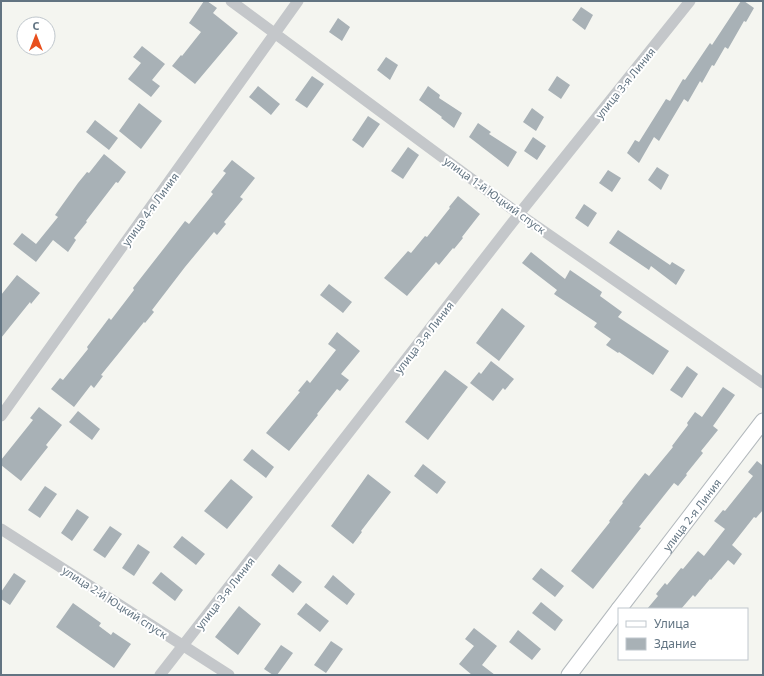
<svg xmlns="http://www.w3.org/2000/svg" width="764" height="676" font-family="'Noto Sans',sans-serif">
<style>
.building{fill:#a8b1b6}
.lines{fill:none;stroke-linecap:round;stroke-linejoin:round}
.secondary-casing{stroke:#b3b9bd;stroke-width:17}
.street{stroke:#c4c7ca;stroke-width:11}
.secondary{stroke:#fff;stroke-width:15}
.labels{text-anchor:middle;dominant-baseline:central;stroke-width:4;stroke-linejoin:round;paint-order:stroke}
.street-label{font-size:11px;fill:#627482;stroke:#fff}
</style>
<rect width="100%" height="100%" fill="#f4f5f0"/>
<!-- building -->
<path class="building" d="M 204,1 L 207,1 L 217,8 L 213,13 L 238,33 L 195,84 L 172,66 L 181,55 L 182,56 L 201,32 L 189,23 Z
M 741,1 L 744,1 L 754,8 L 746,22 L 744,21 L 728,49 L 725,47 L 714,66 L 712,65 L 702,83 L 700,81 L 688,102 L 684,99 L 659,141 L 654,137 L 639,163 L 627,153 L 635,140 L 639,142 L 666,99 L 670,101 L 683,79 L 685,80 L 710,43 L 712,45 Z
M 581,7 L 593,15 L 585,30 L 572,20 Z
M 338,18 L 350,27 L 342,41 L 329,32 Z
M 142,46 L 165,64 L 152,80 L 160,86 L 151,97 L 128,79 L 141,63 L 133,57 Z
M 386,57 L 398,65 L 390,80 L 377,70 Z
M 312,76 L 324,84 L 307,108 L 295,100 Z
M 557,76 L 570,85 L 561,99 L 548,90 Z
M 258,86 L 280,104 L 271,115 L 249,97 Z
M 428,86 L 440,95 L 439,98 L 462,113 L 454,128 L 441,118 L 442,117 L 419,100 Z
M 139,103 L 162,121 L 141,149 L 119,131 Z
M 532,108 L 544,117 L 536,131 L 523,122 Z
M 368,116 L 380,124 L 363,148 L 352,140 Z
M 95,120 L 118,138 L 109,150 L 86,132 Z
M 478,123 L 491,132 L 489,134 L 517,152 L 508,167 L 469,137 Z
M 533,137 L 546,146 L 537,160 L 524,151 Z
M 408,147 L 419,155 L 403,179 L 391,171 Z
M 104,154 L 126,172 L 118,183 L 116,182 L 86,221 L 87,222 L 74,238 L 76,240 L 68,252 L 53,240 L 36,262 L 13,244 L 22,233 L 36,244 L 58,217 L 55,215 L 78,183 L 87,172 L 89,173 Z
M 232,160 L 255,178 L 240,197 L 243,199 L 224,222 L 226,224 L 217,235 L 214,232 L 185,267 L 152,310 L 154,312 L 145,323 L 144,322 L 101,375 L 103,376 L 94,388 L 91,385 L 74,407 L 51,389 L 60,378 L 63,380 L 88,349 L 87,347 L 100,330 L 109,318 L 111,320 L 134,290 L 133,288 L 165,247 L 185,221 L 189,224 L 213,194 L 211,192 L 226,173 L 223,171 Z
M 657,167 L 669,175 L 661,190 L 648,180 Z
M 608,170 L 621,178 L 612,192 L 599,183 Z
M 458,196 L 480,214 L 462,237 L 463,238 L 454,249 L 453,248 L 439,265 L 436,262 L 407,296 L 384,278 L 408,251 L 411,253 L 425,236 L 427,237 L 450,208 L 449,207 Z
M 584,204 L 597,213 L 588,227 L 575,218 Z
M 618,230 L 670,265 L 672,262 L 685,270 L 676,285 L 651,266 L 649,270 L 609,243 Z
M 531,252 L 565,279 L 570,270 L 602,292 L 600,296 L 622,312 L 618,317 L 669,351 L 653,375 L 619,352 L 618,353 L 606,345 L 611,339 L 594,327 L 597,323 L 554,294 L 557,290 L 522,263 Z
M 17,275 L 40,293 L 31,304 L 30,302 L 1,338 L 1,295 Z
M 329,284 L 352,302 L 343,313 L 320,295 Z
M 502,308 L 525,326 L 499,361 L 476,343 Z
M 337,332 L 360,351 L 341,374 L 349,380 L 340,391 L 337,389 L 317,414 L 318,415 L 289,451 L 266,433 L 300,392 L 298,391 L 307,380 L 310,383 L 336,350 L 328,344 Z
M 491,361 L 514,379 L 505,390 L 503,388 L 493,401 L 470,383 L 479,372 L 481,374 Z
M 687,366 L 698,374 L 682,398 L 670,390 Z
M 445,370 L 468,387 L 428,440 L 405,422 Z
M 723,387 L 735,395 L 713,426 L 718,430 L 701,451 L 703,453 L 686,474 L 687,475 L 678,486 L 674,483 L 639,527 L 641,528 L 593,589 L 571,571 L 610,522 L 609,521 L 623,503 L 622,502 L 645,473 L 649,476 L 673,447 L 672,446 L 688,425 L 687,423 L 695,412 L 702,417 Z
M 39,407 L 62,425 L 46,445 L 48,447 L 21,481 L 1,465 L 1,460 L 33,420 L 30,418 Z
M 78,411 L 100,429 L 92,440 L 69,422 Z
M 252,449 L 274,467 L 266,478 L 243,460 Z
M 757,461 L 762,465 L 763,464 L 763,510 L 756,518 L 754,517 L 732,545 L 742,554 L 734,565 L 728,560 L 711,580 L 710,579 L 695,597 L 693,595 L 681,609 L 647,609 L 658,596 L 656,594 L 665,583 L 667,585 L 681,568 L 683,569 L 698,551 L 704,556 L 725,529 L 714,521 L 723,510 L 725,511 L 753,476 L 748,472 Z
M 423,464 L 446,482 L 437,494 L 414,476 Z
M 368,474 L 391,492 L 361,531 L 362,532 L 353,544 L 331,526 Z
M 231,479 L 253,497 L 227,529 L 204,511 Z
M 45,486 L 57,494 L 40,518 L 28,510 Z
M 77,509 L 89,517 L 72,541 L 61,533 Z
M 110,526 L 122,534 L 105,558 L 93,550 Z
M 182,536 L 205,554 L 196,565 L 173,547 Z
M 138,544 L 150,552 L 134,576 L 122,568 Z
M 279,564 L 302,582 L 293,593 L 271,575 Z
M 541,568 L 564,586 L 555,597 L 532,579 Z
M 161,572 L 183,590 L 175,601 L 152,583 Z
M 14,573 L 26,581 L 10,605 L 1,599 L 1,592 Z
M 333,575 L 355,594 L 347,605 L 324,587 Z
M 541,602 L 563,620 L 555,631 L 532,613 Z
M 73,603 L 101,623 L 99,626 L 111,635 L 113,632 L 131,644 L 114,668 L 56,627 Z
M 306,603 L 329,621 L 320,632 L 297,614 Z
M 239,606 L 261,624 L 238,655 L 215,637 Z
M 474,628 L 497,646 L 482,665 L 495,675 L 472,675 L 459,664 L 474,646 L 465,639 Z
M 518,630 L 541,649 L 532,660 L 509,642 Z
M 331,641 L 343,649 L 326,673 L 314,665 Z
M 281,645 L 293,653 L 277,675 L 273,675 L 264,669 Z"/>
<g class="lines">
<!-- secondary casing -->
<g class="secondary-casing">
<g id="secondary">
<path id="s1" d="M 619,609 L 763,421"/>
<path d="M 569,675 L 619,609"/>
</g>
</g>
<!-- street -->
<path class="street" d="M 231,1 L 519,214 L 763,383
M 1,416 L 298,1
M 1,529 L 229,675
M 160,675 L 519,214 L 690,1"/>
<!-- secondary -->
<use href="#secondary" class="secondary"/>
</g>
<g class="labels">
<!-- street labels -->
<g class="street-label">
<text transform="translate(625 83) rotate(-51)">улица 3-я Линия</text>
<text transform="translate(495 195) rotate(36)">улица 1-й Юцкий спуск</text>
<text transform="translate(150 209) rotate(-54)">улица 4-я Линия</text>
<text transform="translate(424 337) rotate(-52)">улица 3-я Линия</text>
<text stroke="none"><textPath href="#s1" startOffset="119">улица 2-я Линия</textPath></text>
<text transform="translate(225 593) rotate(-52)">улица 3-я Линия</text>
<text transform="translate(115 602) rotate(33)">улица 2-й Юцкий спуск</text>
</g>
</g>
<!-- border -->
<rect width="764" height="676" fill="none" stroke="#627482" stroke-width="4"/>
<!-- legend -->
<rect x="618" y="608" width="130" height="52" fill="#ffffff" stroke="#c0c7cd"/>
<rect x="626" y="621" width="20" height="6" fill="#ffffff" stroke="#c0c7cd"/>
<text x="654" y="628" font-size="12" fill="#627482">Улица</text>
<rect x="626" y="638" width="20" height="12" fill="#a8b1b6" stroke="#c0c7cd"/>
<text x="654" y="648" font-size="12" fill="#627482">Здание</text>
<!-- north arrow -->
<g transform="translate(36 36)"><circle r="19" fill="#ffffff" stroke="#c0c7cd"/>
<path d="M0-3L7 15L0 10L-7 15Z" fill="#e84f1d"/>
<text y="-6" font-size="11" font-weight="bold" text-anchor="middle" fill="#627482">С</text>
</g>
</svg>
